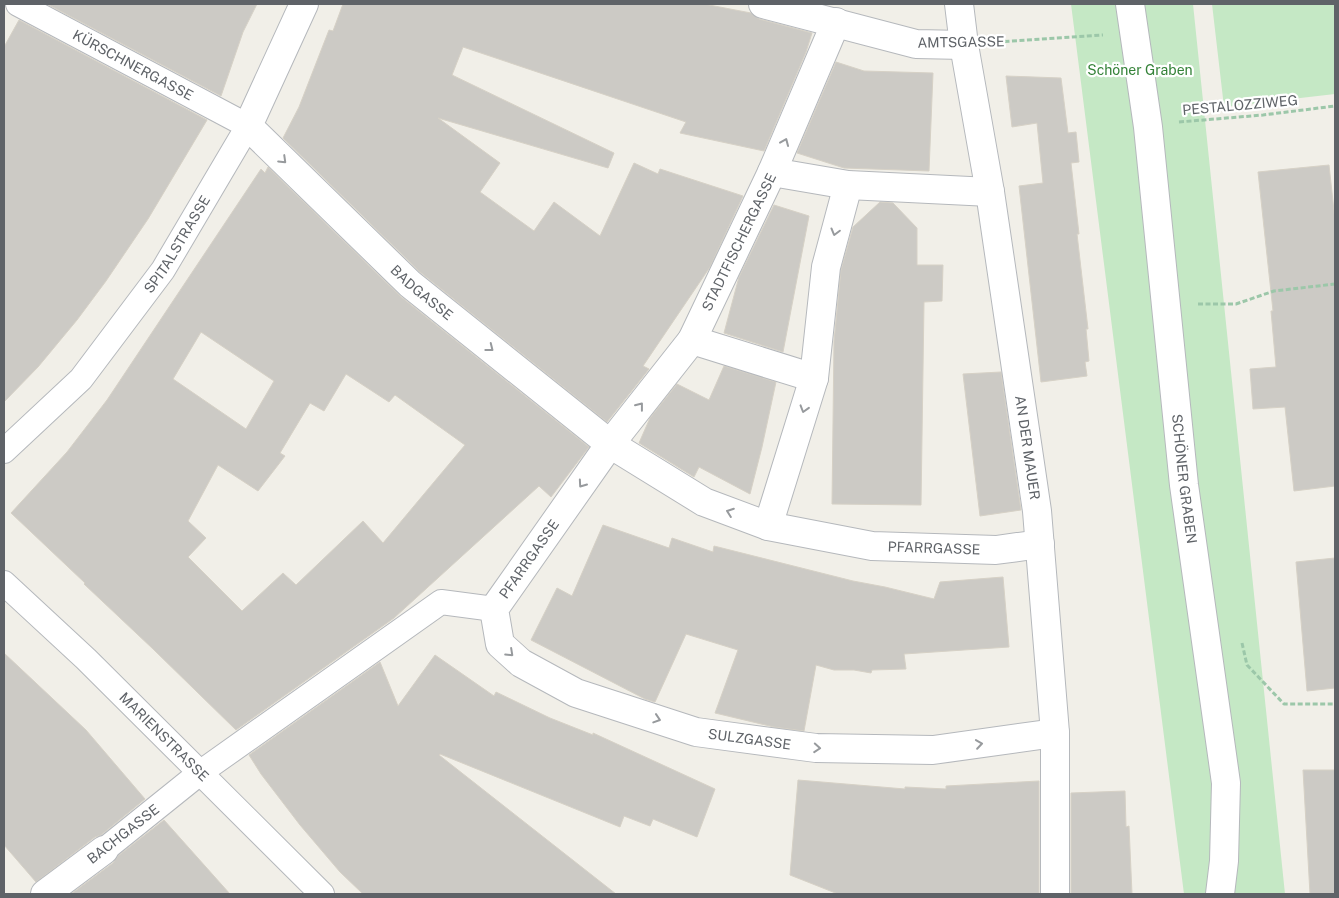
<svg xmlns="http://www.w3.org/2000/svg" width="1339" height="898" font-family="'Public Sans',sans-serif">
<style>
.green{fill:#c5e8c5}
.building{fill:#cccac5;stroke:#d6d1c6;fill-rule:evenodd}
.lines{fill:none;stroke-linecap:round;stroke-linejoin:round}
.pedestrian-casing{stroke:#b5b8bc;stroke-width:26}
.minor-casing{stroke:#b5b8bc;stroke-width:30}
.path{stroke:#9cc7a9;stroke-width:3;stroke-dasharray:5 2.5;stroke-linecap:butt}
.pedestrian{stroke:#fff;stroke-width:24}
.minor{stroke:#fff;stroke-width:28}
.oneway{stroke:#979a9d}
.labels{text-anchor:middle;dominant-baseline:central;stroke-width:4.5;stroke-linejoin:round;paint-order:stroke}
.street-label{font-size:14px;fill:#5f6368;stroke:#fff}
.park-label{font-size:14px;fill:#348238;stroke:#fff}
</style>
<rect width="100%" height="100%" fill="#f1efe8"/>
<!-- green -->
<path class="green" d="M 1071,4 L 1193,4 L 1285,894 L 1184,894 Z
M 1212,4 L 1335,4 L 1335,94 L 1224,107 Z"/>
<!-- building -->
<path class="building" d="M 47,4 L 257,4 L 243,32 L 221,96 Z
M 343,4 L 704,4 L 751,13 L 759,19 L 812,33 L 806,52 L 764,151 L 680,133 L 686,122 L 463,47 L 452,75 L 614,153 L 608,168 L 438,118 L 500,163 L 480,192 L 534,231 L 554,202 L 600,236 L 634,163 L 658,174 L 660,169 L 743,196 L 710,267 L 643,366 L 649,369 L 607,422 L 420,272 L 283,138 L 299,107 L 329,30 L 333,31 Z
M 19,20 L 207,120 L 148,219 L 106,281 L 77,320 L 38,367 L 4,402 L 4,47 Z
M 836,62 L 864,71 L 933,73 L 929,171 L 844,168 L 797,153 Z
M 1006,76 L 1061,78 L 1068,133 L 1076,132 L 1079,162 L 1071,163 L 1079,234 L 1077,234 L 1088,329 L 1086,329 L 1089,361 L 1085,362 L 1087,376 L 1041,382 L 1019,186 L 1043,183 L 1037,123 L 1012,127 Z
M 1329,165 L 1335,220 L 1335,486 L 1294,491 L 1285,407 L 1253,409 L 1250,369 L 1276,367 L 1271,311 L 1273,311 L 1258,172 Z
M 268,167 L 400,296 L 589,447 L 551,497 L 539,486 L 394,618 L 236,730 L 153,649 L 84,584 L 85,583 L 11,513 L 67,452 L 107,400 L 261,169 L 265,173 ZM 201,332 L 274,381 L 246,429 L 173,379 ZM 346,374 L 389,402 L 395,395 L 465,445 L 383,543 L 363,521 L 296,585 L 283,573 L 242,611 L 188,557 L 206,538 L 188,521 L 218,465 L 258,491 L 285,456 L 280,453 L 310,403 L 324,411 Z
M 880,202 L 893,203 L 917,228 L 917,265 L 943,265 L 942,301 L 924,302 L 921,505 L 832,504 L 834,341 L 841,270 L 853,227 Z
M 774,205 L 809,216 L 783,352 L 724,333 L 739,277 Z
M 724,366 L 776,382 L 762,447 L 750,494 L 699,467 L 694,477 L 639,443 L 650,418 L 677,384 L 709,400 Z
M 1001,372 L 1021,510 L 980,516 L 963,374 Z
M 603,525 L 669,548 L 672,538 L 713,552 L 714,546 L 853,581 L 885,587 L 934,599 L 940,582 L 1003,577 L 1009,647 L 904,654 L 906,669 L 872,670 L 871,673 L 854,670 L 834,670 L 816,665 L 804,731 L 774,727 L 715,713 L 738,650 L 686,634 L 655,702 L 645,699 L 531,640 L 557,588 L 572,596 Z
M 1335,558 L 1335,688 L 1307,691 L 1296,562 Z
M 4,653 L 86,730 L 145,799 L 101,835 L 95,837 L 36,882 L 4,845 Z
M 435,655 L 494,696 L 496,692 L 550,718 L 593,735 L 593,733 L 715,789 L 697,837 L 653,819 L 650,826 L 624,816 L 620,827 L 440,754 L 439,755 L 616,894 L 363,894 L 340,872 L 300,825 L 261,774 L 249,755 L 380,662 L 398,706 Z
M 1303,770 L 1335,770 L 1335,894 L 1310,894 Z
M 798,780 L 905,789 L 905,787 L 946,789 L 946,786 L 1039,781 L 1039,894 L 838,894 L 790,875 Z
M 1125,791 L 1126,827 L 1129,826 L 1132,894 L 1071,894 L 1071,793 Z
M 164,820 L 230,894 L 71,894 L 113,863 L 118,856 Z"/>
<g class="lines">
<!-- pedestrian casing -->
<g class="pedestrian-casing">
<g id="pedestrian">
<path id="s1" d="M 4,451 L 81,379 L 163,270 L 248,126 L 18,4"/>
<path id="s2" d="M 4,583 L 86,659 L 322,894"/>
<path d="M 104,850 L 201,772 L 441,602 L 494,609"/>
</g>
</g>
<!-- minor casing -->
<g class="minor-casing">
<g id="minor">
<path id="s3" d="M 304,4 L 248,126 L 410,284 L 610,444 L 704,502 L 768,526 L 814,378 L 826,267 L 848,185"/>
<path d="M 763,4 L 916,44 L 964,45"/>
<path id="s4" d="M 959,4 L 964,45 L 990,192 L 1037,511 L 1055,733 L 1055,894"/>
<path id="s5" d="M 1130,4 L 1148,127 L 1184,485 L 1226,783 L 1224,861 L 1220,894"/>
<path id="s6" d="M 836,22 L 772,172 L 692,340 L 610,444 L 494,609 L 500,644 L 521,663 L 576,693 L 696,732 L 816,748 L 933,750 L 1055,733"/>
<path d="M 772,172 L 848,185 L 990,192"/>
<path d="M 692,340 L 814,378"/>
<path id="s7" d="M 768,526 L 872,546 L 996,550 L 1040,544"/>
<path d="M 45,894 L 104,850"/>
</g>
</g>
<!-- path -->
<path class="path" d="M 997,42 L 1103,35
M 1179,122 L 1263,115 L 1335,106
M 1198,304 L 1236,304 L 1274,291 L 1335,284
M 1242,643 L 1247,665 L 1284,704 L 1335,704"/>
<!-- pedestrian -->
<use href="#pedestrian" class="pedestrian"/>
<!-- minor -->
<use href="#minor" class="minor"/>
</g>
<!-- one-way arrows -->
<defs><path id="oneway-chevron" d="M-2-3.5L2.5 0L-2 3.5" fill="none" stroke-width="1.6" stroke-linecap="round" stroke-linejoin="round" transform="scale(1.25)"/></defs>
<g class="oneway">
<use href="#oneway-chevron" transform="translate(785 142) rotate(-67)"/>
<use href="#oneway-chevron" transform="translate(283 160) rotate(44)"/>
<use href="#oneway-chevron" transform="translate(835 232) rotate(105)"/>
<use href="#oneway-chevron" transform="translate(490 348) rotate(38)"/>
<use href="#oneway-chevron" transform="translate(640 406) rotate(-52)"/>
<use href="#oneway-chevron" transform="translate(804 409) rotate(107)"/>
<use href="#oneway-chevron" transform="translate(582 484) rotate(125)"/>
<use href="#oneway-chevron" transform="translate(730 512) rotate(-160)"/>
<use href="#oneway-chevron" transform="translate(510 653) rotate(43)"/>
<use href="#oneway-chevron" transform="translate(657 719) rotate(18)"/>
<use href="#oneway-chevron" transform="translate(979 744) rotate(-8)"/>
<use href="#oneway-chevron" transform="translate(817 748) rotate(4)"/>
</g>
<g class="labels">
<!-- street labels -->
<g class="street-label">
<text transform="translate(961 42) rotate(-1)">AMTSGASSE</text>
<text transform="translate(133 65) rotate(28)">KÜRSCHNERGASSE</text>
<text transform="translate(1240 105) rotate(-5)">PESTALOZZIWEG</text>
<text transform="translate(739 242) rotate(-64)">STADTFISCHERGASSE</text>
<text stroke="none"><textPath href="#s1" startOffset="271">SPITALSTRASSE</textPath></text>
<text stroke="none"><textPath href="#s3" startOffset="375">BADGASSE</textPath></text>
<text stroke="none"><textPath href="#s4" startOffset="449">AN DER MAUER</textPath></text>
<text stroke="none"><textPath href="#s5" startOffset="478">SCHÖNER GRABEN</textPath></text>
<text stroke="none"><textPath href="#s7" startOffset="168">PFARRGASSE</textPath></text>
<text transform="translate(529 559) rotate(-55)">PFARRGASSE</text>
<text stroke="none"><textPath href="#s2" startOffset="222">MARIENSTRASSE</textPath></text>
<text stroke="none"><textPath href="#s6" startOffset="990">SULZGASSE</textPath></text>
<text transform="translate(123 834) rotate(-38)">BACHGASSE</text>
</g>
<!-- park labels -->
<g class="park-label">
<text x="1140" y="70">Schöner Graben</text>
</g>
</g>
<!-- border -->
<rect width="1339" height="898" fill="none" stroke="#5f6368" stroke-width="10"/>
</svg>
